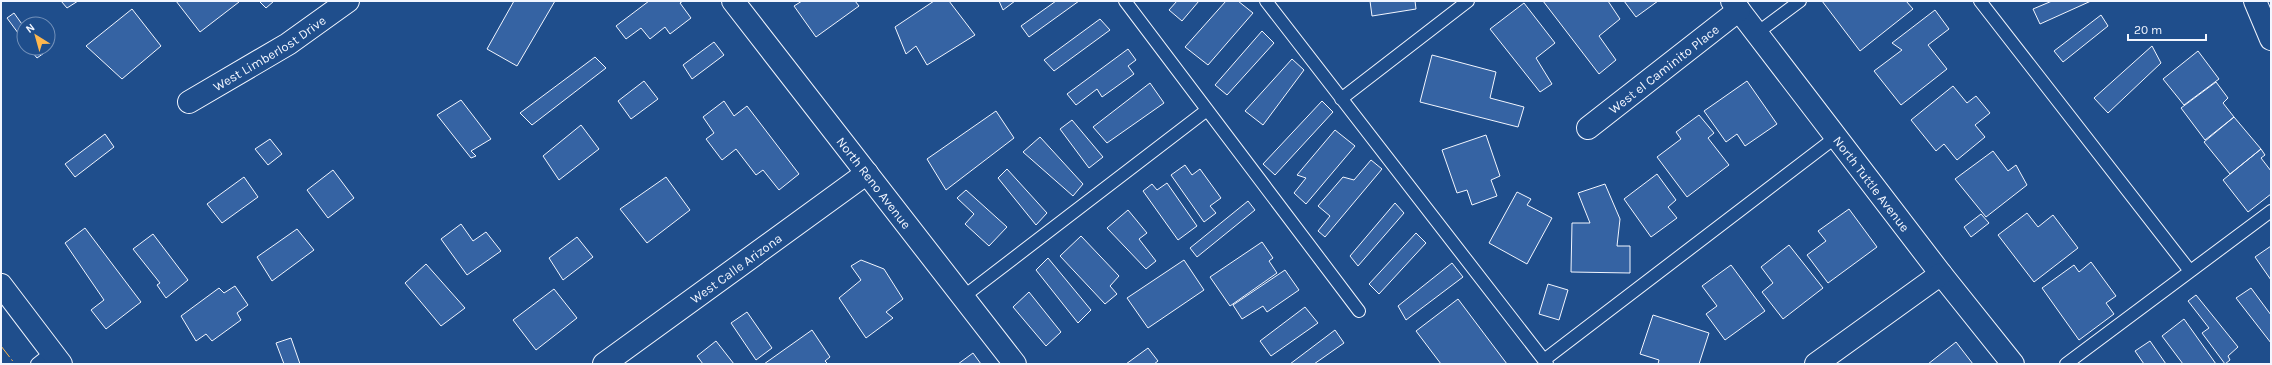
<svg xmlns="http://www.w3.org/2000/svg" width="2272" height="365" font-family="Karla,sans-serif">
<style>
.building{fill:#3563a3;stroke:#f2f6ff}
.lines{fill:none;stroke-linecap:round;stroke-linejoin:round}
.service-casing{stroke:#f2f6ff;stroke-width:14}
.minor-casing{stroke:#f2f6ff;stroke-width:24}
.primary-casing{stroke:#f2f6ff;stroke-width:24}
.service{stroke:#1f4e8c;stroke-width:12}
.minor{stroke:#1f4e8c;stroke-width:22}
.primary{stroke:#1f4e8c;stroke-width:22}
.power{stroke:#ffb74d;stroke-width:1;stroke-dasharray:14 3 2 3;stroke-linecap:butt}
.labels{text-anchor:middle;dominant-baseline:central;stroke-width:3;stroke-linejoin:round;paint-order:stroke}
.street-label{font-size:13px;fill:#f2f6ff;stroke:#1f4e8c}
</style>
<rect width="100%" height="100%" fill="#1f4e8c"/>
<!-- building -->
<path class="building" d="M 61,1 L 78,1 L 67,8 Z
M 176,1 L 238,1 L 239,2 L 200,32 Z
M 259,1 L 274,1 L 266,8 Z
M 514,1 L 555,1 L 517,66 L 487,49 Z
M 649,1 L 683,1 L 680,3 L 691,18 L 670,34 L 665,27 L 650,39 L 641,28 L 626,39 L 616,26 Z
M 802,1 L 855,1 L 859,6 L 816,37 L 794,6 Z
M 934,1 L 949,1 L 975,35 L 927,65 L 916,46 L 906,54 L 895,27 Z
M 999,1 L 1015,1 L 1003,10 Z
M 1056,1 L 1079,1 L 1029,37 L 1021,26 Z
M 1177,1 L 1199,1 L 1182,21 L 1169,10 Z
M 1226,1 L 1238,1 L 1253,13 L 1208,65 L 1185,47 Z
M 1370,1 L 1415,1 L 1416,9 L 1372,16 Z
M 1543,1 L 1608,1 L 1620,19 L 1599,36 L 1616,60 L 1599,74 Z
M 1624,1 L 1658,1 L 1636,17 Z
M 1822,1 L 1906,1 L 1913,9 L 1860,51 Z
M 2052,1 L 2091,1 L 2040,24 L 2033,9 Z
M 1524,3 L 1555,43 L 1536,58 L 1552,84 L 1540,92 L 1490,29 Z
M 132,9 L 161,46 L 122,79 L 86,46 Z
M 1935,10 L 1949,29 L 1928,45 L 1947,69 L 1901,105 L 1874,71 L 1902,50 L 1892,43 Z
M 14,13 L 24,27 L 24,41 L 7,18 Z
M 2101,15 L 2108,26 L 2063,62 L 2054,51 Z
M 1100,19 L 1110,30 L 1054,71 L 1044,60 Z
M 1262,31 L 1274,43 L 1227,95 L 1215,85 Z
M 714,42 L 724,55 L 692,79 L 683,65 Z
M 2152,46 L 2161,63 L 2108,113 L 2094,98 Z
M 29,48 L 40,48 L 44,53 L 37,58 Z
M 1128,49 L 1136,60 L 1128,66 L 1134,74 L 1102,97 L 1097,89 L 1076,105 L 1067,94 Z
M 2198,51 L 2219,79 L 2184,105 L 2163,79 Z
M 1432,55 L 1496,72 L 1490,98 L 1524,107 L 1518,127 L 1420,102 Z
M 595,57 L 606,68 L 532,125 L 520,113 Z
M 1292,59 L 1304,70 L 1263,125 L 1245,111 Z
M 644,81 L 658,99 L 631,119 L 618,101 Z
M 1747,81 L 1777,124 L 1745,146 L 1737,134 L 1726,142 L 1704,111 Z
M 2216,82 L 2228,98 L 2223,103 L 2234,117 L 2205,140 L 2181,108 Z
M 1150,83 L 1164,103 L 1107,143 L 1093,127 Z
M 1953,86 L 1967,103 L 1976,96 L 1990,113 L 1975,125 L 1985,137 L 1957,160 L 1944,144 L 1936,151 L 1911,120 Z
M 461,100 L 491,139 L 471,151 L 476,156 L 471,158 L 437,115 Z
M 724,101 L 734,116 L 747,106 L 799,174 L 779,190 L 763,170 L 756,175 L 736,149 L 722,160 L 706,139 L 714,133 L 703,117 Z
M 1322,101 L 1333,112 L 1275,175 L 1263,164 Z
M 996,111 L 1014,138 L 946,190 L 927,159 Z
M 1699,115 L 1714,133 L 1708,138 L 1729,165 L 1687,197 L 1657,157 L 1681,139 L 1676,132 Z
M 2234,117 L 2261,149 L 2230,174 L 2204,142 Z
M 1072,120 L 1103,157 L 1089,168 L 1060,129 Z
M 581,125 L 599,149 L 559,180 L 543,156 Z
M 1335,130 L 1355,146 L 1306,204 L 1294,193 L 1306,178 L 1297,175 Z
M 105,134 L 114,147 L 75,177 L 65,164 Z
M 1486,135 L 1500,176 L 1491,180 L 1497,196 L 1472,205 L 1467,190 L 1457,193 L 1442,150 Z
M 1040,137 L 1083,184 L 1073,196 L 1023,152 Z
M 270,139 L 282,154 L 268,165 L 255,149 Z
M 2261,149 L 2265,155 L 2261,158 L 2271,171 L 2271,194 L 2248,212 L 2223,180 Z
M 1993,151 L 2008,171 L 2016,165 L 2027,185 L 1986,217 L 1955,179 Z
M 1371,160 L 1382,169 L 1325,237 L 1318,231 L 1330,216 L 1318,206 L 1343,177 L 1354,180 Z
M 1185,165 L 1192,175 L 1200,169 L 1221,198 L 1210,206 L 1216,213 L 1204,222 L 1171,175 Z
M 1007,169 L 1047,213 L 1036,225 L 998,178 Z
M 333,170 L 354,198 L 328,218 L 307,190 Z
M 1657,174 L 1676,200 L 1668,207 L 1677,218 L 1651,237 L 1624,199 Z
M 244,177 L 258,197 L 222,223 L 207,204 Z
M 666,177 L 690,210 L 647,243 L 620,209 Z
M 1167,183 L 1197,226 L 1178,240 L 1143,191 L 1152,184 L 1157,190 Z
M 1605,184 L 1620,219 L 1617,246 L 1630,246 L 1630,273 L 1571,272 L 1572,223 L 1590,223 L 1578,193 Z
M 966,190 L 1007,227 L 989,246 L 965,224 L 974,214 L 957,198 Z
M 1517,192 L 1531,199 L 1527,205 L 1552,218 L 1527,264 L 1489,243 Z
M 1248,201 L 1255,210 L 1197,257 L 1190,248 Z
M 1395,203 L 1404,213 L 1358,266 L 1350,256 Z
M 1849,209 L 1877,247 L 1828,283 L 1807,255 L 1826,241 L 1818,231 Z
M 1128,210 L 1147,233 L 1139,239 L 1156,261 L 1146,269 L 1107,228 Z
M 2027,213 L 2038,227 L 2053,215 L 2078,248 L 2034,282 L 1998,235 Z
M 1981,214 L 1989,223 L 1971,237 L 1964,227 Z
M 461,224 L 473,241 L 486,232 L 501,251 L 467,275 L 441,239 Z
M 85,228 L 141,302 L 106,329 L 91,310 L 104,300 L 65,243 Z
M 297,229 L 314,250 L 272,281 L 257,257 Z
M 1416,233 L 1426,243 L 1379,294 L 1369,284 Z
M 153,234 L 188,280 L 166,298 L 157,285 L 160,283 L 133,249 Z
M 1081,236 L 1119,276 L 1110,286 L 1117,294 L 1105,304 L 1060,256 Z
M 577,237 L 593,257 L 563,280 L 549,258 Z
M 1262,242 L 1273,258 L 1269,261 L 1277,273 L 1230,306 L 1210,277 Z
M 1789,245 L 1823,288 L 1783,319 L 1762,292 L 1773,283 L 1761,267 Z
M 2271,246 L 2271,280 L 2255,257 Z
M 1048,258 L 1091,310 L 1078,323 L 1036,270 Z
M 861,260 L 884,269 L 903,299 L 886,312 L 893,318 L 866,338 L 839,298 L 861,280 L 851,266 Z
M 1184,260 L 1204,290 L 1148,328 L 1127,298 Z
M 2091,262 L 2116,296 L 2106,303 L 2114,314 L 2079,340 L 2042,288 L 2074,265 L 2079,272 Z
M 1452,263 L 1463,277 L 1406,320 L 1398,306 Z
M 426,264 L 465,308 L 441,326 L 405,283 Z
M 1731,265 L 1765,311 L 1725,340 L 1706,314 L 1717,306 L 1702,286 Z
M 1285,270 L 1299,290 L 1267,312 L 1263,306 L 1242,319 L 1233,305 Z
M 1548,284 L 1568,290 L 1559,320 L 1539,314 Z
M 235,286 L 248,305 L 237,313 L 241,320 L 212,341 L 206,334 L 196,341 L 181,316 L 219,288 L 224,293 Z
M 2251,288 L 2271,315 L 2271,343 L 2236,298 Z
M 554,289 L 577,318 L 536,350 L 513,320 Z
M 1029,292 L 1061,332 L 1046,346 L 1013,307 Z
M 2196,295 L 2238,347 L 2228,356 L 2230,360 L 2225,364 L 2202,333 L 2209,328 L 2188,301 Z
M 1458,299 L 1507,364 L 1441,364 L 1416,331 Z
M 1305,307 L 1318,323 L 1271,356 L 1260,341 Z
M 747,312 L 772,348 L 756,360 L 731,323 Z
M 1653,315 L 1709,333 L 1699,364 L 1658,364 L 1659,360 L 1640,354 Z
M 2184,319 L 2216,364 L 2183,364 L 2162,336 Z
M 812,330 L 830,357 L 825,361 L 828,364 L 764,364 Z
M 1335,330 L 1344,343 L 1314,364 L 1290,364 Z
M 291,338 L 300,364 L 284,364 L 276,343 Z
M 716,341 L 734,364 L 703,364 L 697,356 Z
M 2150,341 L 2166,364 L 2144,364 L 2135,351 Z
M 1956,342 L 1973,364 L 1928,364 Z
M 1148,348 L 1158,361 L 1154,364 L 1126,364 Z
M 973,353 L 981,364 L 958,364 Z"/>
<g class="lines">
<!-- service casing -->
<g class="service-casing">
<path id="service" d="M 1125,1 L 1359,311
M 1266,1 L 1547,364
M 1980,1 L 2190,271
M 1757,33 L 1800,1
M 1341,99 L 1468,1
M 963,297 L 1207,110
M 1544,360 L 1836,137
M 37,364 L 52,352
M 2066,364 L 2271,211"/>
</g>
<!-- minor casing -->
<g class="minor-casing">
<g id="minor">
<path id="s1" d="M 733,1 L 1015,364"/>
<path id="s2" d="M 1732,1 L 1941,274 L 2013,364"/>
<path d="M 2255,1 L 2271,39"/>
<path id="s3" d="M 189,102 L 288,44 L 348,1"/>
<path id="s4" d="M 1588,128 L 1739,10"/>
<path id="s5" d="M 604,364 L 867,173"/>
<path d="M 1816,364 L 1941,274"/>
</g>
</g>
<!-- primary casing -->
<g class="primary-casing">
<path id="primary" d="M 1,285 L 61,364"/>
</g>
<!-- service -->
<use href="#service" class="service"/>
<!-- minor -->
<use href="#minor" class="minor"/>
<!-- primary -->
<use href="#primary" class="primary"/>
<!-- power -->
<path class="power" d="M 1,346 L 15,364"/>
</g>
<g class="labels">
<!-- street labels -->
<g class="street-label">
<text stroke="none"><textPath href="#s3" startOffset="94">West Limberlost Drive</textPath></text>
<text stroke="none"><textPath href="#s4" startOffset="96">West el Caminito Place</textPath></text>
<text stroke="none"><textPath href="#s1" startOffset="230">North Reno Avenue</textPath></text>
<text stroke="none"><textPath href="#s2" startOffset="230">North Tuttle Avenue</textPath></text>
<text stroke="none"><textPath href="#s5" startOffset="163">West Calle Arizona</textPath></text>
</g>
</g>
<!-- border -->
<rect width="2272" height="365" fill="none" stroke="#f2f6ff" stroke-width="4"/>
<!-- north arrow -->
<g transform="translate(36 36) rotate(323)"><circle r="19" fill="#1f4e8c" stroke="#7391ba"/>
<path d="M0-3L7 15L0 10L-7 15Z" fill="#ffb74d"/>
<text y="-6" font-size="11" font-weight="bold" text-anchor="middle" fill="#f2f6ff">N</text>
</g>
<!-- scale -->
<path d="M2128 34v6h78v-6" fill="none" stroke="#f2f6ff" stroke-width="2"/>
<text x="2134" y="34" font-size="12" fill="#f2f6ff" stroke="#1f4e8c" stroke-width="3" paint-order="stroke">20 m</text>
</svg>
